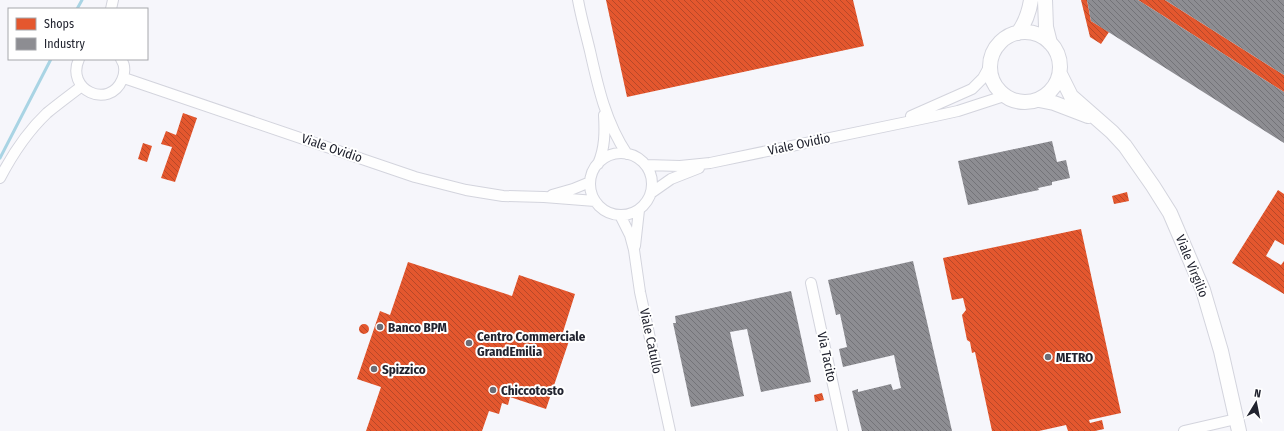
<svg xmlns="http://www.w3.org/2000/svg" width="1284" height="431" font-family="'Fira Sans Condensed',sans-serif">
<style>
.shops{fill:url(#shops-back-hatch)}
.industry{fill:url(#industry-back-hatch)}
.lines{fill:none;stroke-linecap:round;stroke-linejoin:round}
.stream{stroke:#a9d4e4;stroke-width:3}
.street-casing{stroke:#d3d4dd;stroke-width:12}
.secondary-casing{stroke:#d3d4dd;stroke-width:16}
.street{stroke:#fefefe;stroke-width:10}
.secondary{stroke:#fefefe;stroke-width:14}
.poi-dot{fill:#6c6d76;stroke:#fff;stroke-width:1.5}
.labels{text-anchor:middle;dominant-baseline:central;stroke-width:4;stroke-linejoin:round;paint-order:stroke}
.street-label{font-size:13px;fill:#21232f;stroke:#fff}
.poi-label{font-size:13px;font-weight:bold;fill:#21232f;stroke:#fff;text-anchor:start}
</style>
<defs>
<pattern id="shops-back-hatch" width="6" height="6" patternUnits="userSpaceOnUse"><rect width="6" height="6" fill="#e4572e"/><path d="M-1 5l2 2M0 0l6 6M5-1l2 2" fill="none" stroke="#b84828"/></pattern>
<pattern id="industry-back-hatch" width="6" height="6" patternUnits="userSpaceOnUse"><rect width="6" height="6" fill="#8d8d92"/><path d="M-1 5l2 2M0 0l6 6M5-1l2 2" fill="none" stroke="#737378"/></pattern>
</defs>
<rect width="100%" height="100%" fill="#f6f6fb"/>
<!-- shops -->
<path class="shops" d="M 606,0 L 853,0 L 864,46 L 627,97 Z
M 1081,0 L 1087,0 L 1091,21 L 1109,32 L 1101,44 L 1090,37 Z
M 1138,0 L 1165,0 L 1284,75 L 1284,92 Z
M 183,113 L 197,118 L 175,182 L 161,178 L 172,147 L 161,144 L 166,131 L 176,135 Z
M 143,143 L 152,146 L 147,162 L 138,159 Z
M 1278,190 L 1284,194 L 1284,245 L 1275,240 L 1266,256 L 1281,265 L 1284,261 L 1284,294 L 1232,263 Z
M 1127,192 L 1129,201 L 1114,204 L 1112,196 Z
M 1081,229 L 1121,413 L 1089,420 L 1090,423 L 1102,420 L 1104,429 L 1095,431 L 1068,431 L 1066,425 L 1039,431 L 992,431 L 975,352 L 972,353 L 970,342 L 967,340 L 962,315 L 966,310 L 963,298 L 952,300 L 943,258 Z
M 408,262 L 512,296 L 519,275 L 575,294 L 563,332 L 571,335 L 546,409 L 510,397 L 508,405 L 502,403 L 499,414 L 489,411 L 482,431 L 366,431 L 381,387 L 357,379 L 380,311 L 390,315 Z
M359 329a5 5 0 1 1 10 0a5 5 0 1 1-10 0Z
M 822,393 L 824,400 L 815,402 L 814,395 Z"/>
<!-- industry -->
<path class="industry" d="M 1087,0 L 1138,0 L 1284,92 L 1284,143 L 1091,21 Z
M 1165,0 L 1284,0 L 1284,75 Z
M 1052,141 L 1057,162 L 1066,160 L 1070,178 L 1052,182 L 1052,185 L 1038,188 L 1039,190 L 968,205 L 958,161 Z
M 913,261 L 952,431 L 862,431 L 852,391 L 858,389 L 858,392 L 891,384 L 893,390 L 901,388 L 894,355 L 843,367 L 839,349 L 847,347 L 840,314 L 836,315 L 828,280 Z
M 791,291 L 811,382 L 761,392 L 747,329 L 730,332 L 744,396 L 691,407 L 673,323 L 676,323 L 675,316 Z"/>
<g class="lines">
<!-- stream -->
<path class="stream" d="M 77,9 L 82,0
M 0,158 L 51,59"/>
<!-- street casing -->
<g class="street-casing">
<path id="street" d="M 578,0 C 581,17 586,34 590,51 C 598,87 606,123 627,154
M 111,9 L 113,0
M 79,59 C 65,90 109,110 122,80 C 125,73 125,65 121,59
M 124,78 L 415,177 L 466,190 L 503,196 L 544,197 L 595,201
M 911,116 L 972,89 L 983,78 L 989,67
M590 184a31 31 0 1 1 62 0a31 31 0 1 1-62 0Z
M 598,164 C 605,148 605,132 604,115
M 646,165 L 680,166 L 710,163 L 926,118 L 958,111 L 1004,96
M 0,178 C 12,155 28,131 47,113 C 58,104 70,95 82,86
M 651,193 L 671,179 L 699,168
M 552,195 L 573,189 L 590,182
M 620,215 L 630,235 L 634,250 L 640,292 L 670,431
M 635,246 L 639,210
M 811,283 L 843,431
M 1184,431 L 1236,419"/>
</g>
<!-- secondary casing -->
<g class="secondary-casing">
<path id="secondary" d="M 1045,0 L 1046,27 L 1050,43
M990 67a35 35 0 1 1 70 0a35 35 0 1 1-70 0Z
M 1018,33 C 1026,22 1029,13 1031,0
M 1060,74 L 1071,96 L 1112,132 L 1125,146 L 1153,186 L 1170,213 L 1203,290 L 1221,351 L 1239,431
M 1039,100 L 1054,103 L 1088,116"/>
</g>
<!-- street -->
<use href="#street" class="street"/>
<!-- secondary -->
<use href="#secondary" class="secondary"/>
</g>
<!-- markers -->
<g class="poi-dot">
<circle cx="380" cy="327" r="4"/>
<circle cx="469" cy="343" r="4"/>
<circle cx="1048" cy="357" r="4"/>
<circle cx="374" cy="369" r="4"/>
<circle cx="493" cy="390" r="4"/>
</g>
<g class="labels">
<!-- street labels -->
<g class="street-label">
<text transform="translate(799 144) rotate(-12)">Viale Ovidio</text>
<text transform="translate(332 148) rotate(19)">Viale Ovidio</text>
<text transform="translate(1192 266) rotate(68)">Viale Virgilio</text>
<text transform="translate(651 341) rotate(78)">Viale Catullo</text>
<text transform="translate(827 357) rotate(78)">Via Tacito</text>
</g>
<!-- poi labels -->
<g class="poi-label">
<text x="388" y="327">Banco BPM</text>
<text x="477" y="336">Centro Commerciale<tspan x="477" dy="15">GrandEmilia</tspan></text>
<text x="1056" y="357">METRO</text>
<text x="382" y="369">Spizzico</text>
<text x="501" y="390">Chiccotosto</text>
</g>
</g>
<!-- legend -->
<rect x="8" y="8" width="140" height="52" fill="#ffffff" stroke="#a6a7ac"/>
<rect x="16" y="18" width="20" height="12" fill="#e4572e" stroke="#a6a7ac"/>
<text x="44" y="28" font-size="12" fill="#21232f">Shops</text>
<rect x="16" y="38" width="20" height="12" fill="#8d8d92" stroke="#a6a7ac"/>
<text x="44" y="48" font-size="12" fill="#21232f">Industry</text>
<!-- north arrow -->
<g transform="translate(1256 403) rotate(10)" stroke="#ffffff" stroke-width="3" paint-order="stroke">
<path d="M0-3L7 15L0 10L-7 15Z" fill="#21232f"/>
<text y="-6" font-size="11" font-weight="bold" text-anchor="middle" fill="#21232f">N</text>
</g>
</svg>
